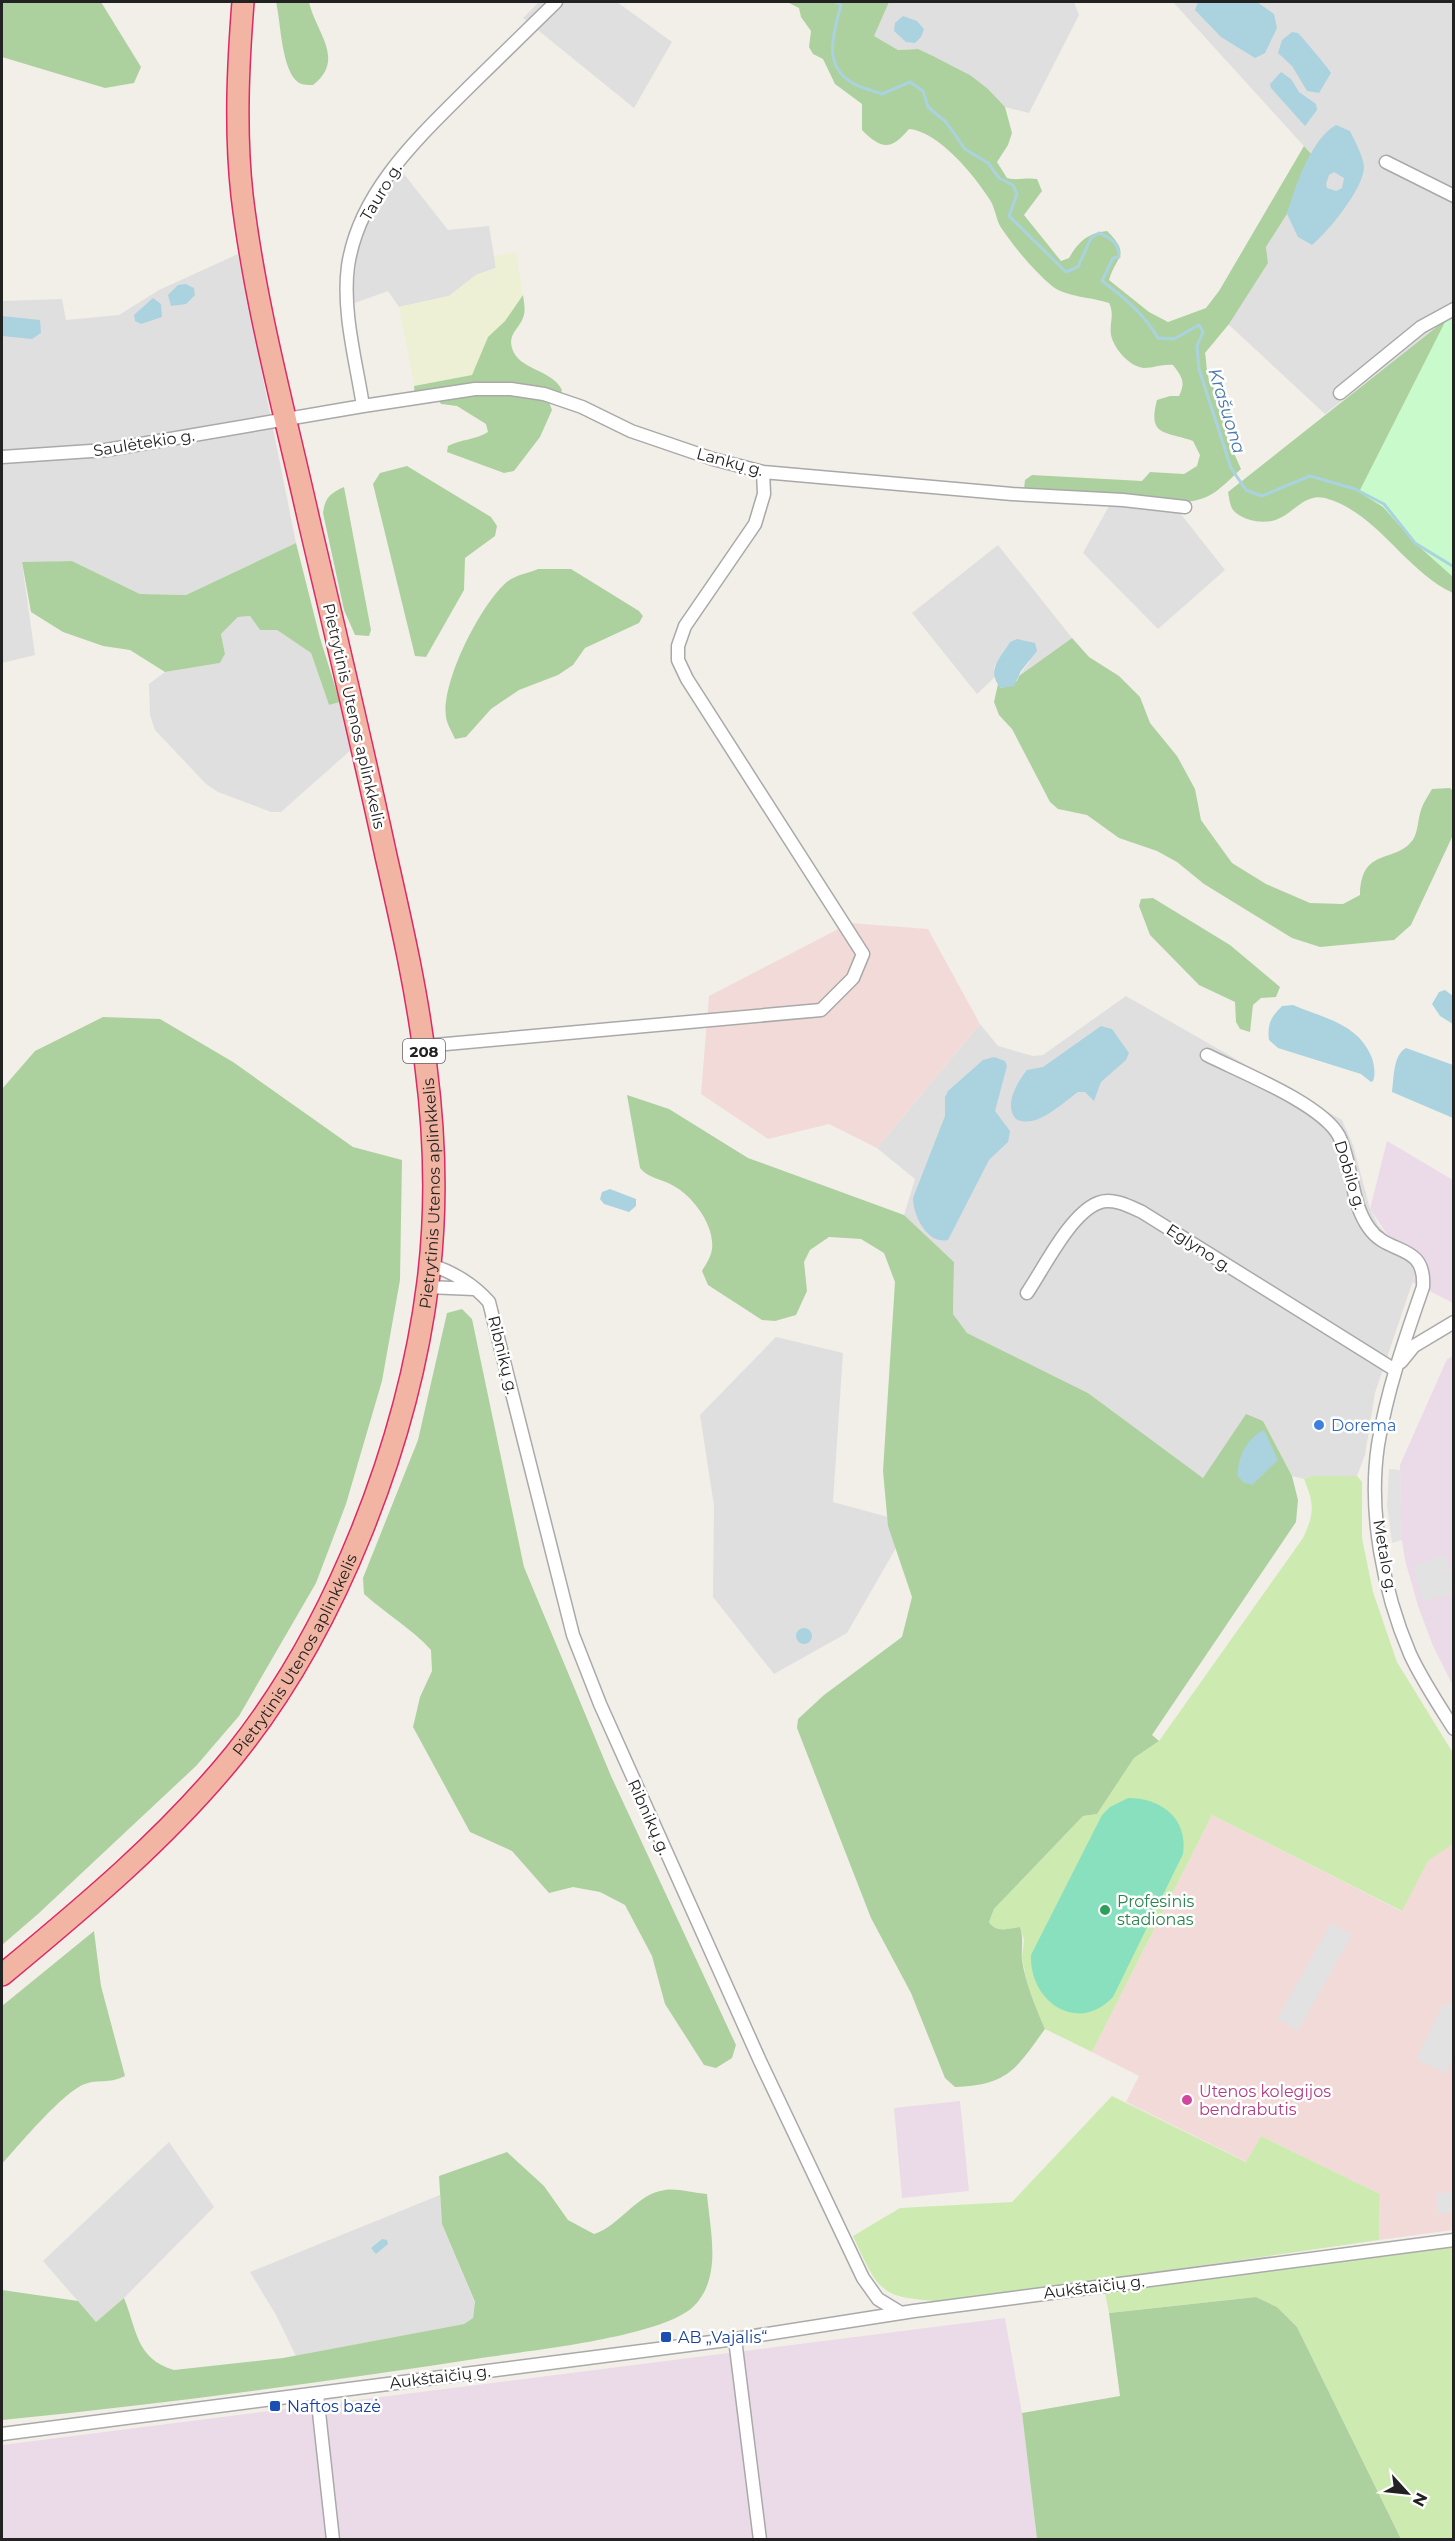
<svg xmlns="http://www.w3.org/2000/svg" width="1455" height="2541" font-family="Montserrat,sans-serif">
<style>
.residential{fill:#e0dfdf}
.commercial{fill:#f2dad9}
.industrial{fill:#ebdbe8}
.farmland{fill:#eef0d5}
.grass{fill:#cdebb0}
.forest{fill:#add19e}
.park{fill:#c8facc}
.pitch{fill:#88e0be}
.parking{fill:#e2e2e2}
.water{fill:#aad3df;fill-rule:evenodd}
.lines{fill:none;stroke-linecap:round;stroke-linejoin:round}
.stream{stroke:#aad3df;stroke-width:3}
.minor-casing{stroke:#a9a9a9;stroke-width:15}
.trunk-casing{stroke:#dc2a67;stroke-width:24}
.minor{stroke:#fff;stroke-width:12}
.trunk{stroke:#f2b4a3;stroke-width:21}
.shop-dot{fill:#3f7fe0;stroke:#fff;stroke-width:2}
.leisure-dot{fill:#2e9e5b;stroke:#fff;stroke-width:2}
.hotel-dot{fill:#d1479c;stroke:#fff;stroke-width:2}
.transit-dot{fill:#1a4fb4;stroke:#fff;stroke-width:2}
.labels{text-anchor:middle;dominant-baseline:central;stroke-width:5;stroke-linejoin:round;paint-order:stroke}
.shield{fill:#fff;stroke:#646464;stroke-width:1.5}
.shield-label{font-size:15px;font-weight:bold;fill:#222}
.street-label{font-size:16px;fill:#222;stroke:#fff}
.shop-label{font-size:16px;fill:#366cbe;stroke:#fff;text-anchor:start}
.leisure-label{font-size:16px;fill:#27864d;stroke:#fff;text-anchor:start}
.hotel-label{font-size:16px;fill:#b23c85;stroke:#fff;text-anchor:start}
.transit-label{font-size:16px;fill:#164399;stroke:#fff;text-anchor:start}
.water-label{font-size:18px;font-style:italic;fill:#4a7aab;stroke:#fff}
</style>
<rect width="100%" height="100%" fill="#f2efe9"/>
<!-- residential -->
<path class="residential" d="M 539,2 L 617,2 L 672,42 L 634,108 L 523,18 Z
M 889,2 L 1074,2 L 1079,15 L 1029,113 L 1005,107 L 970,75 L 955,67 L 918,49 L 898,50 L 873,36 Z
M 1173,2 L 1453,2 L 1453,314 L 1325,414 L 1228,324 L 1268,263 L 1266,247 L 1287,214 L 1312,155 Z
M 400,169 L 448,230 L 489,226 L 496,268 L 476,275 L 449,296 L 399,307 L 388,291 L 352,304 L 357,253 L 370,216 Z
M 238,254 L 296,543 L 186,595 L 140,594 L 72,561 L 22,563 L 35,655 L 2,663 L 2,301 L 62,299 L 66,320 L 119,315 L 159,290 Z
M 1110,504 L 1180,513 L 1225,570 L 1158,629 L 1083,553 Z
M 998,545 L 1072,638 L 1019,676 L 1030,661 L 1010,642 L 994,667 L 995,677 L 977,694 L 912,613 Z
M 250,616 L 260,630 L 277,630 L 311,653 L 329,705 L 340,702 L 352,749 L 281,812 L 271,812 L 218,792 L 206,784 L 155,730 L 150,715 L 149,684 L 165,672 L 220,663 L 225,654 L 221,634 L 238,617 Z
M 1126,996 L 1342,1120 L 1353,1145 L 1370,1209 L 1378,1225 L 1417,1269 L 1375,1393 L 1365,1455 L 1357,1476 L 1311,1476 L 1304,1479 L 1292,1476 L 1263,1421 L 1203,1478 L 1088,1393 L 967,1333 L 953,1314 L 954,1262 L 904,1215 L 915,1179 L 877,1148 L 980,1024 L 998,1046 L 1033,1056 L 1043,1055 Z
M 776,1337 L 843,1353 L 833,1502 L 888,1517 L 896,1548 L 847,1633 L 774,1674 L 713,1597 L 714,1506 L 700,1415 Z
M 169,2142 L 214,2207 L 124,2298 L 96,2322 L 43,2261 Z
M 440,2195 L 442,2224 L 475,2303 L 473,2318 L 464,2324 L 296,2356 L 276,2315 L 250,2272 Z"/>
<!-- commercial -->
<path class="commercial" d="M 850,923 L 928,929 L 980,1024 L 877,1148 L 829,1124 L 768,1139 L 701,1094 L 709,996 Z
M 1212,1815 L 1401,1911 L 1428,1860 L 1453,1844 L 1453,2230 L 1379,2240 L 1380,2194 L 1261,2136 L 1247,2162 L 1126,2102 L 1139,2076 L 1092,2052 Z"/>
<!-- industrial -->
<path class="industrial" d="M 1387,1141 L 1453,1180 L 1453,1303 L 1412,1282 L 1417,1269 L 1401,1255 L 1370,1209 Z
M 1453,1356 L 1453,1686 L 1433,1646 L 1418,1606 L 1405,1560 L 1401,1534 L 1400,1465 L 1447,1359 Z
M 960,2101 L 969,2191 L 902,2198 L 894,2108 Z
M 1005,2318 L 1022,2413 L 1037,2539 L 2,2539 L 2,2445 Z"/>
<!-- farmland -->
<path class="farmland" d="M 516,252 L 523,295 L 505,321 L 488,337 L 472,375 L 414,386 L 399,307 L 449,296 L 476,275 L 496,268 L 494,256 Z"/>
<!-- grass -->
<path class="grass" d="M 1311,1476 L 1357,1476 L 1362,1482 L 1362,1538 L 1373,1592 L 1397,1662 L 1453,1753 L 1453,1844 L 1428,1861 L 1402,1911 L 1212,1815 L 1092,2052 L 1045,2029 L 1029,1994 L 1022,1957 L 1024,1940 L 1020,1927 C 1008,1929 996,1933 989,1922 L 994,1909 L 1083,1816 L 1097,1814 L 1134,1758 L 1159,1741 L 1303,1538 C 1315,1512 1314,1504 1304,1479 Z
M 1112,2096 L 1246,2162 L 1261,2136 L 1380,2194 L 1379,2240 L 948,2302 C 881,2297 881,2297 853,2236 L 900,2208 L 1012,2202 Z
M 1453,2247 L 1453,2539 L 1401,2539 L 1297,2327 L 1277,2307 L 1256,2297 L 1109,2313 L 1105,2293 Z"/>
<!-- forest -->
<path class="forest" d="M 2,2 L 101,2 L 141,67 L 134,83 L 105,88 L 2,57 Z
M 276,2 L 309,2 C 316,33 346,59 313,85 C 309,85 303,85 299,83 C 281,71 281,22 276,2 Z
M 787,2 L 889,2 L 874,36 L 898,50 L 918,49 L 933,56 L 970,75 L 988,89 L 1005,107 L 1012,133 L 1008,145 L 997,162 L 1007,178 C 1017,181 1026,177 1037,179 L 1042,191 L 1024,215 L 1061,261 L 1069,258 C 1079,241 1088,233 1107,231 C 1132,256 1116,255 1109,280 L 1149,312 L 1168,322 L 1206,308 L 1219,291 L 1304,146 L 1312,155 L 1303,170 L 1287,214 L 1266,247 L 1268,263 L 1229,324 L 1205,353 C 1207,364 1206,377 1212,386 C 1215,391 1220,391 1224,395 C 1236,405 1230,422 1226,435 L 1241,469 C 1215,493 1211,501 1174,503 L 1024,489 L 1025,480 L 1032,475 L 1142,481 L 1150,472 L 1184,474 L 1197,466 L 1200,455 L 1193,441 C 1166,431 1147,437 1157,400 L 1170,396 L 1179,396 C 1186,382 1182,377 1173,365 C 1162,364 1154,368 1144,368 C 1130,367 1114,349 1111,335 C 1109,323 1115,315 1109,303 C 1091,297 1066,297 1052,286 C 1033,270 1013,246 1000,226 C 996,218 995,208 990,200 C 975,176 938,131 909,129 C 891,151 881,149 862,130 L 862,104 L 835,84 L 823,59 L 813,54 L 809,47 L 811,31 L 801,17 L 799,8 Z
M 523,295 C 524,303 526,310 523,318 C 518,330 508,334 512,348 C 518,370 552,369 562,390 L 560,395 L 514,383 L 494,384 L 415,396 L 414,386 L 472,375 L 488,337 L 505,321 Z
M 1453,314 L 1453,593 C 1405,571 1377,512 1325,498 C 1306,493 1295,511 1280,518 C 1268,525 1243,522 1233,510 C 1230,506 1229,497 1228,492 Z
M 458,395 C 489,395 519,393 549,402 L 552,410 L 540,437 L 514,471 L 504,473 L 447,452 L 448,446 C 461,439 476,440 488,432 L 486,424 L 457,406 L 441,404 L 438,400 Z
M 407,466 L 491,517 L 497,526 L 495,536 L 465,558 L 464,590 L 426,657 L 415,656 L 373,484 L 380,473 Z
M 344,487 L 371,630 L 369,636 L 355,635 L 344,610 L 323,513 C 325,498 330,493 344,487 Z
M 296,543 L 320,638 L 340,702 L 329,705 L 311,653 L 277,630 L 260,630 L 250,616 L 238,617 L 221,634 L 225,654 L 220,663 L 165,672 L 130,650 L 103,646 L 63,632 L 31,612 L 22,562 L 72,561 L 140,594 L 186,595 Z
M 538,569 L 571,569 L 639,611 L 643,616 L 639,623 L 585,648 L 573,665 L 558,675 L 519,690 L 491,709 L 466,737 L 455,739 C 452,732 447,724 446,717 C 441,682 481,603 508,581 C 516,575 529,573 538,569 Z
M 1072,638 L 1089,657 L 1119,676 L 1140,697 L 1150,723 L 1177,756 L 1195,789 L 1201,820 L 1232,863 L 1266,884 L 1310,903 L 1343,904 L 1360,895 C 1361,845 1397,865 1414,838 C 1418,830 1418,819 1421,810 C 1423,803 1428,796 1432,789 L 1450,788 L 1453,791 L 1453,835 L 1411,925 L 1394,940 L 1320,947 L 1292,938 L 1204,884 L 1177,862 L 1157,851 L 1119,838 L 1087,815 L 1058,809 L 1050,802 L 1012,729 L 999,715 L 994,702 L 998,684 L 1001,688 L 1017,681 L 1019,676 Z
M 1153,898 L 1230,945 L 1280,987 L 1276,997 L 1261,998 L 1253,1005 L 1250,1032 L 1240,1029 L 1236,1022 L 1235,1002 L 1199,985 L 1150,935 L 1139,906 L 1141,899 Z
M 103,1017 L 160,1019 L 233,1062 L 353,1147 L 402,1160 L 400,1280 L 382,1381 L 346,1504 L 316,1583 L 239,1716 L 196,1766 L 38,1914 L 2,1945 L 2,1089 L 35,1051 Z
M 627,1095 L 669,1109 L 748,1158 L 904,1215 L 954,1262 L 953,1314 L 967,1333 L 1088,1393 L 1203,1478 L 1246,1414 L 1263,1421 L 1292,1476 L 1298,1500 L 1296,1522 L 1152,1735 L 1159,1741 L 1134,1758 L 1097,1814 L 1083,1816 L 994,1909 L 989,1922 C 996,1933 1008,1929 1020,1927 C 1024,1939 1021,1948 1022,1960 C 1026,1985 1035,2006 1045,2029 C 1016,2069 1008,2085 955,2087 L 945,2078 L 911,1993 L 871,1918 L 797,1728 L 798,1719 L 824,1695 L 902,1637 L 912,1597 L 888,1526 L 883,1471 L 895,1282 L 884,1253 L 861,1239 L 829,1237 L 810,1250 L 804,1262 L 807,1291 L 796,1315 L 775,1321 L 762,1320 L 708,1285 L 702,1271 C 706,1264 711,1257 712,1249 C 715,1225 692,1195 672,1185 C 660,1178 649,1179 640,1168 Z
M 462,1309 L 472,1319 L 524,1567 L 611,1776 L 736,2045 L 732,2058 L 716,2068 L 704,2065 L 665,2004 L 652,1956 L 625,1905 L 600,1892 L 573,1887 L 549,1893 L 512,1851 L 470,1832 L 413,1727 L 420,1697 L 432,1671 L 431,1650 C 411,1628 386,1614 364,1594 L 363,1578 L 418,1440 L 447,1313 Z
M 94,1931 L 101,1986 L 125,2076 C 109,2084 98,2079 85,2084 C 64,2091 19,2145 2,2164 L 2,2006 Z
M 507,2152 L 544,2186 L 568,2220 L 594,2234 C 620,2226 637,2193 665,2190 C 677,2188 694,2193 707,2194 C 710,2231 723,2278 693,2307 C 660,2337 534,2350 488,2357 C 326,2382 164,2404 2,2420 L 2,2290 L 78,2301 L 96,2322 L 124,2298 C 137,2330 136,2359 174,2370 L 283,2358 L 464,2324 L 473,2318 L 475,2302 L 442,2224 L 439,2176 Z
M 1256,2297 L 1277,2307 L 1297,2327 L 1401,2539 L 1037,2539 L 1022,2413 L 1120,2396 L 1109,2313 Z"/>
<!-- park -->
<path class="park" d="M 1453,314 L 1453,577 L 1415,543 L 1383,507 L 1359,492 L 1447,318 Z"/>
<!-- pitch -->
<path class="pitch" d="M 1128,1798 C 1162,1798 1188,1819 1183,1854 L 1113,1997 C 1077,2035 1029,2001 1031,1955 L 1102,1815 L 1110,1807 Z"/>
<!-- parking -->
<path class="parking" d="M 1389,1469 L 1400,1470 L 1402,1540 L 1392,1543 L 1387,1506 Z
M 1445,1554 L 1453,1583 L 1453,1594 L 1423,1601 L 1413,1567 Z
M 1331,1923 L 1352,1935 L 1298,2031 L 1277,2019 Z
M 1453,2003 L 1453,2059 L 1446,2074 L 1416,2059 L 1442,2006 Z
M 1453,2192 L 1453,2212 L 1438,2214 L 1436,2194 Z"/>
<!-- water -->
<path class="water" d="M 1198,2 L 1257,2 L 1274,14 L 1277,28 L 1265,53 L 1255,58 L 1221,37 L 1195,10 Z
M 903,16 L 917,21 L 924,29 L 921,37 L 915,43 L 906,42 L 894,31 L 895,23 Z
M 1292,32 L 1298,33 C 1303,38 1330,70 1331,73 L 1319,93 L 1307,91 L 1292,66 L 1278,53 L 1282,40 Z
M 1281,72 L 1291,79 L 1299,92 L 1316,104 L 1317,110 L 1305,126 L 1271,88 L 1270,84 Z
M 1336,125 L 1350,131 C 1355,142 1363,155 1364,167 C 1364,188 1328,232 1312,245 L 1298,237 L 1287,214 C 1295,187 1311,139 1336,125 ZM 1334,172 L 1344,178 L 1342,188 L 1336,191 L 1327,188 L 1326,184 L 1329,175 Z
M 186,284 L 194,288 L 195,295 L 186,304 L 171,306 L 168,295 L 178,285 Z
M 153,298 L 161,304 L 162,317 L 141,324 L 135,321 L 134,315 Z
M 2,316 L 40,320 L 41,333 L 32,339 L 2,336 Z
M 1017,639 L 1035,643 L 1037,651 L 1021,671 L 1014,686 L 1001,688 C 985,671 1001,657 1010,642 Z
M 1445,990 L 1453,996 L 1453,1024 L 1440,1016 L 1432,1004 L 1439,992 Z
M 1293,1005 C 1325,1019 1358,1023 1372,1058 C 1374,1065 1376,1074 1373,1081 L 1371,1082 L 1361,1074 L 1278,1048 L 1269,1040 C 1267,1024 1271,1017 1282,1006 Z
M 1101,1026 L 1112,1029 L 1129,1053 L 1126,1060 L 1101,1082 L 1094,1101 L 1085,1092 L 1078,1092 C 1062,1103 1036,1130 1016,1119 C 1003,1105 1018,1081 1027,1070 L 1043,1067 Z
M 1406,1048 L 1453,1065 L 1453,1118 L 1392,1092 C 1394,1078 1393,1055 1406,1048 Z
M 994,1057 L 1005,1061 L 1007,1066 L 995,1111 L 1010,1131 L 1008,1142 L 989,1160 L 948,1240 C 927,1245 913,1215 913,1198 L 945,1116 L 945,1097 L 948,1091 L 983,1060 Z
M 610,1189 L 636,1199 L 636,1206 L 629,1212 L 604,1204 L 600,1199 L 602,1192 Z
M 1264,1430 L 1278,1460 L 1252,1485 L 1243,1482 L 1238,1476 C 1237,1458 1247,1438 1264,1430 Z
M796 1636a8 8 0 1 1 16 0a8 8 0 1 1-16 0Z
M 382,2239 L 387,2240 L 388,2244 L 376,2254 L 371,2248 Z"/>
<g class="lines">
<!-- stream -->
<path class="stream" d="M 835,2 L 841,5 C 834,32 822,64 851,82 C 859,88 872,90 882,94 L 910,82 L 923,91 L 928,107 L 946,122 L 965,149 L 988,163 L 999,178 L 1013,185 L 1017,194 L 1009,216 L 1066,272 L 1078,267 L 1091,238 L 1099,233 C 1111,238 1119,243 1119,257 L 1113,258 L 1102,281 C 1124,297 1144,314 1158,338 L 1174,339 L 1199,325 L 1203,332 L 1197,346 L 1199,369 L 1231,468 L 1246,490 L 1262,496 L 1310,476 L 1355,489 L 1384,504 L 1415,543 L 1454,567"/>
<!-- minor casing -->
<g class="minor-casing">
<path id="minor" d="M 1386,162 L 1454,196
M 1340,393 L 1421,327 L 1454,309
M 363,406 C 356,361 342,311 348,266 C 359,192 418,138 468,88 C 498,59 527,30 556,2
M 2,457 L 106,450 L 363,406 L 475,389 L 511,389 L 544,394 L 582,407 L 631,431 L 713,459 L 763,472 L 1012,494 L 1123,500 L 1185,507
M 424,1046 L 821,1010 L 853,978 L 863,954 L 687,679 L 678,660 L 678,646 L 685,626 L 755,524 L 764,494 L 763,472
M 1207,1055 C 1241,1072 1322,1104 1339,1136 C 1353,1165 1350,1202 1369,1228 C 1388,1256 1426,1242 1423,1287 C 1405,1339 1387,1390 1378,1445 C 1368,1512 1383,1591 1410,1654 C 1422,1680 1438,1704 1454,1729
M 430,1265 C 452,1271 474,1285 489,1302 L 573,1635 L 600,1704 L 760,2061 L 863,2278 L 878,2299 L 901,2313
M 427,1287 L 474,1289
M 1027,1293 C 1044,1268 1070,1214 1098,1203 C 1112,1197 1129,1206 1142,1212 L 1395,1370
M 1401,1362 L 1414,1346 L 1454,1322
M 735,2339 L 760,2540
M 317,2394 L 333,2540
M 2,2434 L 735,2339 L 914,2311 L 1454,2240"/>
</g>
<!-- trunk casing -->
<g class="trunk-casing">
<g id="trunk">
<path id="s1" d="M 2,1975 C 84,1907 167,1838 235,1754 C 336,1628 408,1442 428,1282 C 437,1211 435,1137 426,1067 C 418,996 402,926 386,856 C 362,744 335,632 309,521 C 285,413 255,305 242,195 C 235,131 238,66 243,2"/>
</g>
</g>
<!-- minor -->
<use href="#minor" class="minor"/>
<!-- trunk -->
<use href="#trunk" class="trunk"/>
</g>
<!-- markers -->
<circle class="shop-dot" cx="1319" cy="1425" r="6"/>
<circle class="leisure-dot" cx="1105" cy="1910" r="6"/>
<circle class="hotel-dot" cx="1187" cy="2100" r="6"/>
<g class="transit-dot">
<rect x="660" y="2331" width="12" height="12" rx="3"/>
<rect x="269" y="2400" width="12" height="12" rx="3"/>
</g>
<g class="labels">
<!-- shield labels -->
<rect class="shield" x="403" y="1039" width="42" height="24" rx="4.5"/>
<g class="shield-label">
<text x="424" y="1051">208</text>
</g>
<!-- street labels -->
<g class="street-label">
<text transform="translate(381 192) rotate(-59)">Tauro g.</text>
<text transform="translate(144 443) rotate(-9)">Saulėtekio g.</text>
<text transform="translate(730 462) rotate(15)">Lankų g.</text>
<text transform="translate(354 716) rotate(77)">Pietrytinis Utenos aplinkkelis</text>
<text transform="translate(1350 1175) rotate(73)">Dobilo g.</text>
<text stroke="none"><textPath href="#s1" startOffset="926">Pietrytinis Utenos aplinkkelis</textPath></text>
<text transform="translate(1199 1248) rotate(33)">Eglyno g.</text>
<text transform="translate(503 1355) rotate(76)">Ribnikų g.</text>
<text transform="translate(1385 1556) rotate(80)">Metalo g.</text>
<text stroke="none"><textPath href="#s1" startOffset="438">Pietrytinis Utenos aplinkkelis</textPath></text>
<text transform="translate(649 1817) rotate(66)">Ribnikų g.</text>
<text transform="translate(1094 2287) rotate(-7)">Aukštaičių g.</text>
<text transform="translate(440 2377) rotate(-7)">Aukštaičių g.</text>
</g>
<!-- shop labels -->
<g class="shop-label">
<text x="1331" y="1425">Dorema</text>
</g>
<!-- leisure labels -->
<g class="leisure-label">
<text x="1117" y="1901">Profesinis<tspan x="1117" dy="18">stadionas</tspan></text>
</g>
<!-- hotel labels -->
<g class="hotel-label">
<text x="1199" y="2091">Utenos kolegijos<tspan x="1199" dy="18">bendrabutis</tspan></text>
</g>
<!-- transit labels -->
<g class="transit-label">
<text x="678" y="2337">AB „Vajalis“</text>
<text x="287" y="2406">Naftos bazė</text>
</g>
<!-- water labels -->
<g class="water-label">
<text transform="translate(1227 411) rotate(73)">Krašuona</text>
</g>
</g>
<!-- border -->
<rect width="1455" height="2541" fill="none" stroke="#222222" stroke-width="6"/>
<!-- north arrow -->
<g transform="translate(1407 2493) rotate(117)" stroke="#ffffff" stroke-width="4.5" paint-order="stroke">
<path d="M0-4.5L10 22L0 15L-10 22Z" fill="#222222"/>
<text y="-9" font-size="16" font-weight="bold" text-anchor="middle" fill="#222222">N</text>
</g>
</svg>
